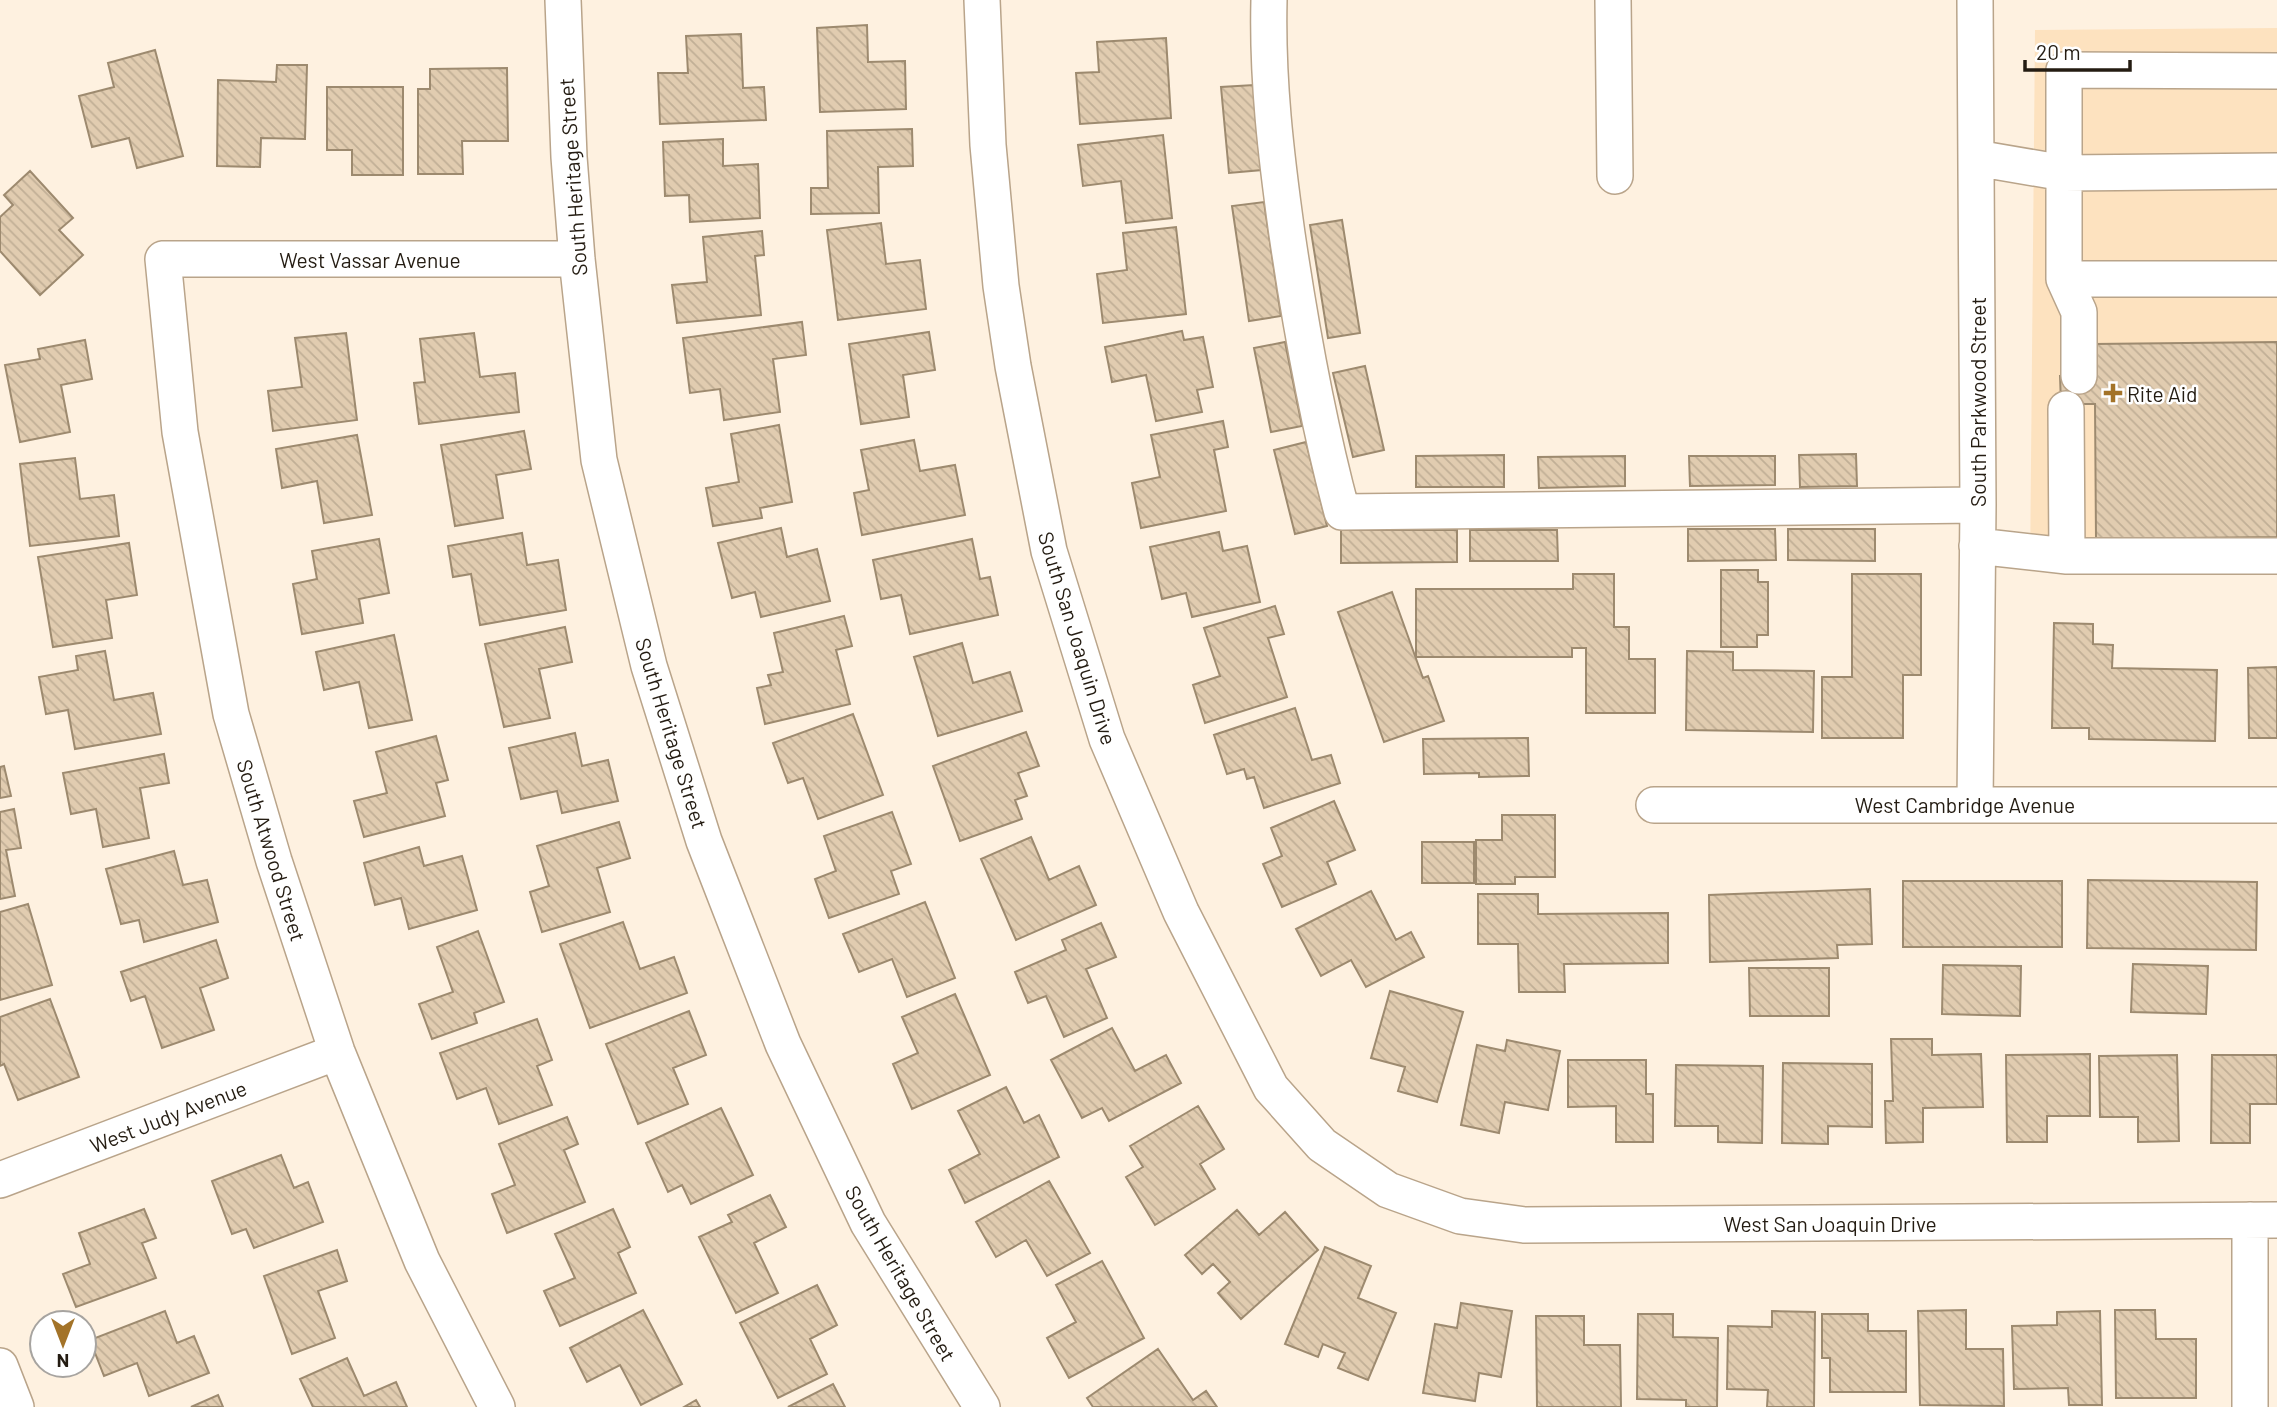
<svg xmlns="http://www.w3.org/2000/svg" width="2277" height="1407" font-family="Barlow,sans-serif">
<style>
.built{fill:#fde2bf}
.building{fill:url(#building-back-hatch);stroke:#9d8a6f;stroke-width:2}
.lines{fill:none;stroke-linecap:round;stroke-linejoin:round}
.minor-casing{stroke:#b9a48a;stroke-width:38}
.minor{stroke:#fff;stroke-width:35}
.poi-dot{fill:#a37328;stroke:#fff;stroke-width:2.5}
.labels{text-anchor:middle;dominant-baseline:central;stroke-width:5;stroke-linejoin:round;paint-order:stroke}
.street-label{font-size:21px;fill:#241c12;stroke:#fff}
.poi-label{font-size:21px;fill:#241c12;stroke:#fff;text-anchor:start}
</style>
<defs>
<pattern id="building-back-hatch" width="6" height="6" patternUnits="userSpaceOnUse" patternTransform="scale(1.75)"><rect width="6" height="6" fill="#e1ccb0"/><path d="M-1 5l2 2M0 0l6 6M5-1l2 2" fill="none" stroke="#c1af96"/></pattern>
</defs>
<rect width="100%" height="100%" fill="#fef1e0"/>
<!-- built -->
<path class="built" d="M 2277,28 L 2277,574 L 2030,571 L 2035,30 Z"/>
<!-- building -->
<path class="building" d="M 867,25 L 868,62 L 905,61 L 906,109 L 820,112 L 817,28 Z
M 741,34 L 743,88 L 764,87 L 766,120 L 660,124 L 658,73 L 688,73 L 686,36 Z
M 1166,38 L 1171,118 L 1080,124 L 1076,73 L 1099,72 L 1097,42 Z
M 155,50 L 183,156 L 137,168 L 129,138 L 92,147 L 79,96 L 114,87 L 108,63 Z
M 277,65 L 307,65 L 305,139 L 261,138 L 260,167 L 217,166 L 218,80 L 276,82 Z
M 507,68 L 508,141 L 462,141 L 463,174 L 418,174 L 418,89 L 430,89 L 430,69 Z
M 1254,85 L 1262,170 L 1229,173 L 1221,87 Z
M 327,87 L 403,87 L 403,175 L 352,175 L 352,150 L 327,150 Z
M 912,129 L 913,166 L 878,167 L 879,213 L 811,214 L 811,188 L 828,188 L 827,131 Z
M 1163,135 L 1172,218 L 1126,223 L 1121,181 L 1083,186 L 1078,145 Z
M 723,139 L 723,166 L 758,164 L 760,218 L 690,222 L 689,195 L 665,196 L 663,142 Z
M 30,171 L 73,218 L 59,230 L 83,255 L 40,295 L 0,251 L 0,217 L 13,205 L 4,195 Z
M 1264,202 L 1281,316 L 1249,321 L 1232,206 Z
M 1342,220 L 1360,333 L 1328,338 L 1310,225 Z
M 881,223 L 886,264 L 920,260 L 926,309 L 838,320 L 827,230 Z
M 1176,227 L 1186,314 L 1103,323 L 1097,274 L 1127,270 L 1123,233 Z
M 762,231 L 764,255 L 755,256 L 761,315 L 677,323 L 672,285 L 707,282 L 703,237 Z
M 802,322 L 806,355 L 773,359 L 780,412 L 724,420 L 720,389 L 690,393 L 683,338 Z
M 1182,331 L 1184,340 L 1203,337 L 1213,387 L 1197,390 L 1202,412 L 1156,421 L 1146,375 L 1112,382 L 1105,347 Z
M 929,332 L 935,370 L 903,375 L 909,417 L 861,424 L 849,344 Z
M 346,333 L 357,420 L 273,431 L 268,391 L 302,387 L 295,338 Z
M 474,333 L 480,377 L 515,373 L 519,412 L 419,424 L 414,383 L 425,382 L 420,339 Z
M 85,340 L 92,379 L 61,385 L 70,432 L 20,442 L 5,365 L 40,359 L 38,349 Z
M 1285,342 L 1302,426 L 1271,432 L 1254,348 Z
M 2277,342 L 2277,537 L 2096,539 L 2095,404 L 2061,404 L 2060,376 L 2094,376 L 2094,344 Z
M 1365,366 L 1384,450 L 1353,457 L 1333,373 Z
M 1223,421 L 1228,447 L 1214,450 L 1226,511 L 1141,528 L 1132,483 L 1160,477 L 1151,435 Z
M 779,425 L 792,502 L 760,508 L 762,518 L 713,526 L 706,488 L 739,482 L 731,434 Z
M 524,431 L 531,469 L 496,475 L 503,518 L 455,526 L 441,445 Z
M 357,435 L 372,515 L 324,523 L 317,481 L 282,488 L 276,449 Z
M 914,440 L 920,471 L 955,465 L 965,515 L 862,535 L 854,493 L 869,490 L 861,450 Z
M 1306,442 L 1327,526 L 1295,534 L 1274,450 Z
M 1856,454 L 1857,486 L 1800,487 L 1799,455 Z
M 1504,455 L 1504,487 L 1416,487 L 1416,456 Z
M 1625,456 L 1625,486 L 1539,488 L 1538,457 Z
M 1689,456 L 1775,456 L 1775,485 L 1690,486 Z
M 75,458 L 80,499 L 114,495 L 119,536 L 30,546 L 20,464 Z
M 781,528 L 787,557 L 817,549 L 830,601 L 761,617 L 755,592 L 732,598 L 718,543 Z
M 1688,529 L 1775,529 L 1776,560 L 1688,561 Z
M 1788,529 L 1875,529 L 1875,561 L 1788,560 Z
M 1341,530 L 1457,530 L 1457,562 L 1341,563 Z
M 1470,530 L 1557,530 L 1558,561 L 1470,561 Z
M 1219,532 L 1223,551 L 1247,546 L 1260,602 L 1192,617 L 1186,593 L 1162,599 L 1150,547 Z
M 522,533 L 527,565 L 558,560 L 566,610 L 480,625 L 471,574 L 453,577 L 448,546 Z
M 379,539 L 389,593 L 359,599 L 363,623 L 302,634 L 293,584 L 317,579 L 312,551 Z
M 972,539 L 980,579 L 990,577 L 998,615 L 910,634 L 901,595 L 881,599 L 873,560 Z
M 129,543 L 137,595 L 106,600 L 112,638 L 53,647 L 38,557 Z
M 1721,570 L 1758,570 L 1758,582 L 1768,582 L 1768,635 L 1757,635 L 1757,647 L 1721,647 Z
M 1573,574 L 1614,574 L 1614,627 L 1629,627 L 1629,659 L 1655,659 L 1655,713 L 1586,713 L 1586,648 L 1572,648 L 1572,657 L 1416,657 L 1416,589 L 1573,589 Z
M 1852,574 L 1921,574 L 1921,675 L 1903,675 L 1903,738 L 1822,738 L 1822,677 L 1852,677 Z
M 1392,592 L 1423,678 L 1428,676 L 1444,721 L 1384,742 L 1338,612 Z
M 1275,606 L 1284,634 L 1268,638 L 1287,697 L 1205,723 L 1193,685 L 1220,676 L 1204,628 Z
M 844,616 L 852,646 L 836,650 L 850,704 L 765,724 L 757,688 L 771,685 L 768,675 L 783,672 L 774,633 Z
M 2054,623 L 2093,624 L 2093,644 L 2113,645 L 2112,668 L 2217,670 L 2215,741 L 2089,739 L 2089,728 L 2052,728 Z
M 565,627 L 572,662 L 539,669 L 550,718 L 504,727 L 485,644 Z
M 394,635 L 412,720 L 369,728 L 359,682 L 324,690 L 316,652 Z
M 962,643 L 973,683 L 1010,672 L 1022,711 L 938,736 L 914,657 Z
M 105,651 L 114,700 L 153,693 L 161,734 L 75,749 L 68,710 L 46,714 L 39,677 L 78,670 L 76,656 Z
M 1687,651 L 1733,652 L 1733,670 L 1814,671 L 1813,732 L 1686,730 Z
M 2277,667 L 2277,738 L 2249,738 L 2248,668 Z
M 1295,708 L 1312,760 L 1331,755 L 1340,783 L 1264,808 L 1254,777 L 1247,779 L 1244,769 L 1227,774 L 1214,735 Z
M 853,714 L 883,795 L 818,819 L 803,778 L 788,783 L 773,743 Z
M 1026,732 L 1039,766 L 1018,773 L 1027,796 L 1015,800 L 1022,819 L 960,841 L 933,766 Z
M 575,733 L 582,766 L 608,760 L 618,801 L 562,813 L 557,791 L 521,799 L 509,748 Z
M 436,736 L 448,780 L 436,783 L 445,816 L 364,837 L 354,801 L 387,793 L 376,752 Z
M 1528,738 L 1529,776 L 1479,777 L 1479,773 L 1424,774 L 1423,739 Z
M 164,754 L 169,783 L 140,788 L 149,838 L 103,847 L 96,809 L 71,814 L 63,773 Z
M 4,766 L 11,796 L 0,798 L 0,767 Z
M 1334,801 L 1355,850 L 1327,862 L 1336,884 L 1282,907 L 1263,864 L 1282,856 L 1271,828 Z
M 14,809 L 21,848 L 6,850 L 15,896 L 0,899 L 0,812 Z
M 892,812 L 911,864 L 891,871 L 899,894 L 829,918 L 815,879 L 836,871 L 824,836 Z
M 1502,815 L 1555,815 L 1555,877 L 1515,877 L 1515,884 L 1476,884 L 1476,840 L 1502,840 Z
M 619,822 L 630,858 L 597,868 L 610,912 L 542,932 L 530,892 L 549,886 L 537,846 Z
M 1031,837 L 1049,880 L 1079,866 L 1096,905 L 1016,940 L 981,859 Z
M 1422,842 L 1474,842 L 1474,883 L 1422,883 Z
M 419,847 L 424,866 L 462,856 L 477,910 L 409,929 L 401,898 L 375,905 L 364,863 Z
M 174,851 L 183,885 L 207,880 L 218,922 L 144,942 L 139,920 L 121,924 L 106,869 Z
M 2088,880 L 2257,882 L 2256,950 L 2087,948 Z
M 1903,881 L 2062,881 L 2062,947 L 1903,947 Z
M 1870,889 L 1872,944 L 1837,945 L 1838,958 L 1710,962 L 1709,895 Z
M 1371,891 L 1396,940 L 1411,932 L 1424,957 L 1366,987 L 1351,960 L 1321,976 L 1296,929 Z
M 1478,894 L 1538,894 L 1538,914 L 1668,913 L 1668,963 L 1564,964 L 1565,992 L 1519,992 L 1518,944 L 1478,944 Z
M 925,902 L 955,978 L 907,997 L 892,959 L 859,972 L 843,934 Z
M 28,904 L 52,985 L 0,1000 L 0,912 Z
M 623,922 L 640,969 L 674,957 L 687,993 L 590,1028 L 560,944 Z
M 1101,923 L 1116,957 L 1086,969 L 1107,1018 L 1064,1037 L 1046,996 L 1028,1003 L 1015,972 L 1066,950 L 1062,940 Z
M 478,931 L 504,1002 L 474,1013 L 477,1023 L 432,1039 L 419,1004 L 453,992 L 437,947 Z
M 216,940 L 228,978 L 200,988 L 214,1030 L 162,1048 L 145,996 L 131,1001 L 121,972 Z
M 2133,964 L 2208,966 L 2206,1014 L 2131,1012 Z
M 1943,965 L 2021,966 L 2020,1016 L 1942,1014 Z
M 1749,968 L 1829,968 L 1829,1016 L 1750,1016 Z
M 1390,991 L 1463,1012 L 1437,1102 L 1398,1091 L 1405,1067 L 1371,1058 Z
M 955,994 L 990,1075 L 912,1109 L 893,1064 L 918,1053 L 902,1017 Z
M 50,999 L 79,1077 L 18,1100 L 4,1064 L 0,1066 L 0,1017 Z
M 689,1011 L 706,1055 L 673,1068 L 688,1104 L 638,1124 L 606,1044 Z
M 537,1019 L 552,1060 L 537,1066 L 552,1105 L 499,1124 L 486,1088 L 457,1099 L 440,1053 Z
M 1112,1028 L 1135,1071 L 1166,1055 L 1181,1083 L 1109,1121 L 1102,1108 L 1082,1118 L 1051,1060 Z
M 1891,1039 L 1932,1039 L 1932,1055 L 1981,1054 L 1983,1107 L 1923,1108 L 1923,1142 L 1886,1143 L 1885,1101 L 1893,1101 Z
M 1507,1040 L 1560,1051 L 1548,1110 L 1505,1102 L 1499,1133 L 1461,1125 L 1477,1045 L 1505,1051 Z
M 2090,1054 L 2090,1116 L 2047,1116 L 2047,1142 L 2007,1142 L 2006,1055 Z
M 2177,1055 L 2179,1141 L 2138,1142 L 2138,1117 L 2100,1117 L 2099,1056 Z
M 2212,1055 L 2277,1055 L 2277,1104 L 2250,1104 L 2250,1143 L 2211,1143 Z
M 1568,1060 L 1646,1060 L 1646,1094 L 1653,1094 L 1653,1142 L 1616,1142 L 1616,1106 L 1568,1107 Z
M 1783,1063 L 1872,1064 L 1872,1127 L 1828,1126 L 1828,1144 L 1782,1143 Z
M 1676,1065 L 1763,1066 L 1762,1143 L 1718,1142 L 1718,1126 L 1675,1126 Z
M 1006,1087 L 1024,1123 L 1039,1115 L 1059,1157 L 965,1203 L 949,1170 L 980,1154 L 958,1111 Z
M 1198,1106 L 1224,1149 L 1200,1164 L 1215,1189 L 1155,1225 L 1126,1177 L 1143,1167 L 1130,1146 Z
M 721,1108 L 753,1175 L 691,1204 L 682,1185 L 668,1192 L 646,1143 Z
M 567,1117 L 578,1144 L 564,1150 L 585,1202 L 507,1233 L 492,1194 L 515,1185 L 499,1144 Z
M 281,1155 L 294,1188 L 308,1182 L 323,1222 L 254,1248 L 246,1229 L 232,1234 L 212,1181 Z
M 1049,1181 L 1090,1253 L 1047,1276 L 1026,1240 L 996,1257 L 976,1222 Z
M 770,1195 L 786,1227 L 754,1243 L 778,1293 L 736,1313 L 699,1237 L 732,1222 L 728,1215 Z
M 144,1209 L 156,1238 L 142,1243 L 156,1278 L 76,1307 L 63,1274 L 90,1264 L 79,1233 Z
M 613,1209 L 630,1247 L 618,1253 L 636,1293 L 560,1326 L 544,1291 L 575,1278 L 555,1234 Z
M 1237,1210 L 1259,1235 L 1285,1212 L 1318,1250 L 1241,1319 L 1218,1293 L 1230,1282 L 1213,1264 L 1202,1274 L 1185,1255 Z
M 1325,1247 L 1371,1266 L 1358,1298 L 1396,1313 L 1368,1380 L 1338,1368 L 1345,1353 L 1323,1344 L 1318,1357 L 1285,1344 Z
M 337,1250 L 347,1281 L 318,1291 L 335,1338 L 292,1354 L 264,1276 Z
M 1102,1261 L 1144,1338 L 1069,1378 L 1047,1338 L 1076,1322 L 1056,1285 Z
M 817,1285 L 837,1325 L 810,1339 L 827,1374 L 778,1398 L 740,1323 Z
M 1461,1303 L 1512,1311 L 1501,1377 L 1479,1373 L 1475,1401 L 1423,1393 L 1435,1324 L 1457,1328 Z
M 643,1310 L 682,1384 L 641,1405 L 620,1365 L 587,1382 L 570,1348 Z
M 1966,1310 L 1966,1349 L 2003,1349 L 2004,1406 L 1920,1405 L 1918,1311 Z
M 2115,1310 L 2155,1310 L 2156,1339 L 2196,1339 L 2196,1398 L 2116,1398 Z
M 165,1311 L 177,1343 L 194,1336 L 209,1373 L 149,1396 L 137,1363 L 104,1376 L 90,1340 Z
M 1772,1311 L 1815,1312 L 1814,1407 L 1767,1407 L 1768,1390 L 1727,1389 L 1728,1326 L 1772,1327 Z
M 2100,1311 L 2102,1405 L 2069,1405 L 2068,1388 L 2014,1389 L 2012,1326 L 2057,1325 L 2057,1312 Z
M 1638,1314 L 1673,1314 L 1673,1337 L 1718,1338 L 1717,1407 L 1686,1407 L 1686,1400 L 1637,1399 Z
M 1822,1314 L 1868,1314 L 1868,1331 L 1906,1331 L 1906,1392 L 1830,1392 L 1830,1358 L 1822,1358 Z
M 1536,1316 L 1584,1316 L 1584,1345 L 1620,1345 L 1621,1407 L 1537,1407 Z
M 1158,1349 L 1193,1400 L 1206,1391 L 1217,1407 L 1093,1407 L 1087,1398 Z
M 347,1358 L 364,1396 L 396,1382 L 407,1407 L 313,1407 L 300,1379 Z
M 833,1384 L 845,1407 L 788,1407 Z
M 218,1395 L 223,1407 L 191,1407 Z
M 696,1400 L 700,1407 L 684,1407 Z"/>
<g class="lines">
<!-- minor casing -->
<g class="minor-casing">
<path id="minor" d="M 563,0 L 569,157 L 577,259 L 599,460 L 649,666 L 704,841 L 783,1044 L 868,1223 L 982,1407
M 982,0 L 988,145 L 1001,286 L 1013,366 L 1049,551 L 1107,739 L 1181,912 L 1271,1088 L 1322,1145 L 1388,1190 L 1460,1216 L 1524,1225 L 2277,1220
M 1269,0 C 1267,80 1276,155 1287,234 C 1301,329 1317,419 1342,512 L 1978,505
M 1613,0 L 1615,176
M 1975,0 L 1978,505 L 1975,804
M 2277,71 L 2064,70 L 2064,279 L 2277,279
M 1976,158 L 2064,173 L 2277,171
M 2064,279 L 2079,312 L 2079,376
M 2066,409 L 2067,556
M 1977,546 L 2067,556 L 2277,556
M 1654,805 L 2277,805
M 0,1180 L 337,1052
M 2250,1220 L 2250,1407
M 0,1366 L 16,1407
M 497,1407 L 422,1261 L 337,1052 L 274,861 L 231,714 L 180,432 L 163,259 L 577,259"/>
</g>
<!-- minor -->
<use href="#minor" class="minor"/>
</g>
<!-- markers -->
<path class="poi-dot" d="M2109.5 382.5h7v7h7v7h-7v7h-7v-7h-7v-7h7z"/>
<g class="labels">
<!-- street labels -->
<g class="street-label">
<text transform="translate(572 177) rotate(-94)">South Heritage Street</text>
<text x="370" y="259">West Vassar Avenue</text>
<text transform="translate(1977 402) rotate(-90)">South Parkwood Street</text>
<text transform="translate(1078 638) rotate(73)">South San Joaquin Drive</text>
<text transform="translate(672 733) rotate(73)">South Heritage Street</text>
<text x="1965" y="804">West Cambridge Avenue</text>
<text transform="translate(272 850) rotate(73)">South Atwood Street</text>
<text transform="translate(168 1116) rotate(-21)">West Judy Avenue</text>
<text x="1830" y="1223">West San Joaquin Drive</text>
<text transform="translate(901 1273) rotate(60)">South Heritage Street</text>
</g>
<!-- poi labels -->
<g class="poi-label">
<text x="2127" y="393">Rite Aid</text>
</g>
</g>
<!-- north arrow -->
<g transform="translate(63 1344) rotate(180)"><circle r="33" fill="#ffffff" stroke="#a7a4a0" stroke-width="2"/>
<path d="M0-5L12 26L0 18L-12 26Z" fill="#a37328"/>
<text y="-10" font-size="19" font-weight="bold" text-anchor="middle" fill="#241c12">N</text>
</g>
<!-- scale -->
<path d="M2025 60v10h105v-10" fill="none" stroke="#241c12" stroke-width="3.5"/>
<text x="2036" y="60" font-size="21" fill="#241c12" stroke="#ffffff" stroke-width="5" paint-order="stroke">20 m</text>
</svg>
